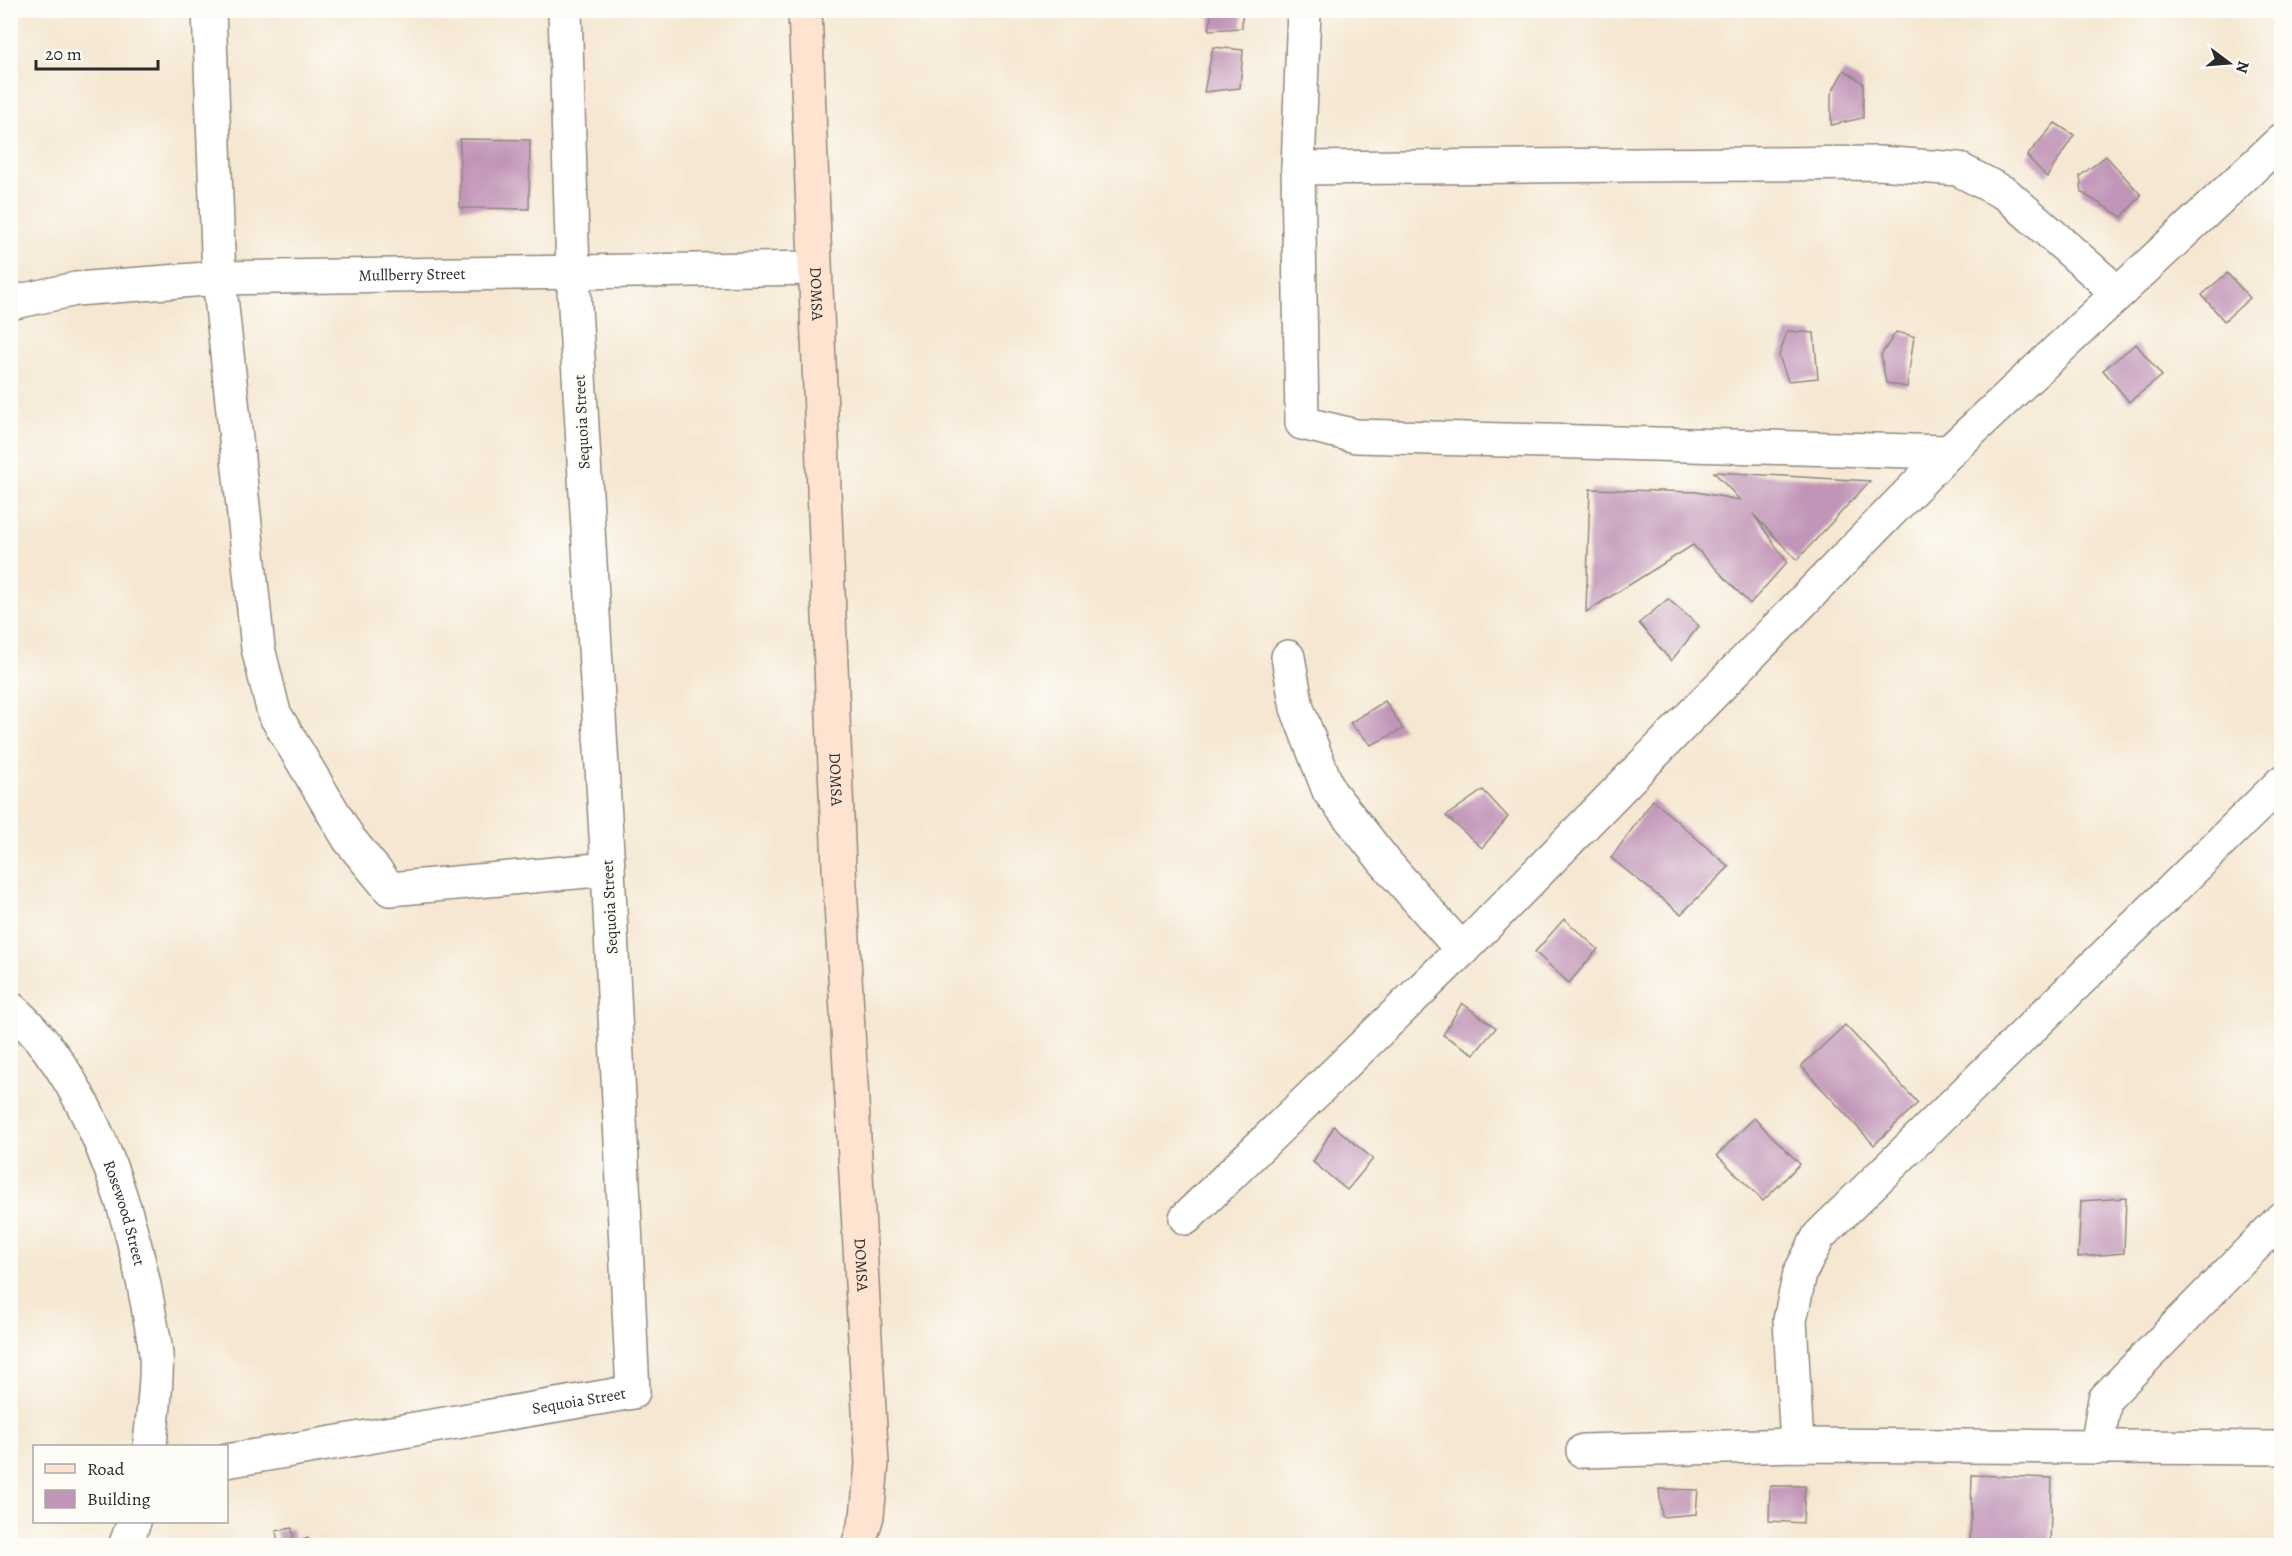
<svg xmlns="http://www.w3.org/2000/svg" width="2292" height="1556" font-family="Alegreya,serif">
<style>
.building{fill:#c195b8}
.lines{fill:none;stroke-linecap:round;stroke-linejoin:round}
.street-casing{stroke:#90897e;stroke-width:36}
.secondary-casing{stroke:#90897e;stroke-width:36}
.street{stroke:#fff;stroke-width:33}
.secondary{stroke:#fee3d1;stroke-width:33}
.labels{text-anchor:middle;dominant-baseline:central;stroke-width:4.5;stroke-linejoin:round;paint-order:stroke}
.street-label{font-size:16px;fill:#2b2b2b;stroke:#fdfcf7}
</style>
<rect width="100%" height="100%" fill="#fdfcf7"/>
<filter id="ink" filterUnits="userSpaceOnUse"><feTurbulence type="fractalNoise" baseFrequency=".0167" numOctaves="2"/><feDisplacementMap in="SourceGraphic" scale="12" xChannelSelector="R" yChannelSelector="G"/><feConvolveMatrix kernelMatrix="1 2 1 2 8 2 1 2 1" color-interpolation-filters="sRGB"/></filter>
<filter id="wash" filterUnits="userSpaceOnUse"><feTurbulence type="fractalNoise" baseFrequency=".008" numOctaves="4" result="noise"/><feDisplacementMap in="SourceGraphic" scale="24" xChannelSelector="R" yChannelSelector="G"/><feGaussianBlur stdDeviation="1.35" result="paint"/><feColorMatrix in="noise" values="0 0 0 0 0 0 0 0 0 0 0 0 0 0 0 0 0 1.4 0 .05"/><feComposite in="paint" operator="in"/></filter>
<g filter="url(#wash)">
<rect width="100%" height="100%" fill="#f5e7d1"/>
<g id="blocks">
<!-- building -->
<path class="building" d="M 1212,10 L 1242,10 L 1242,28 L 1209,30 Z
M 1213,47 L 1243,50 L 1240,88 L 1204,92 Z
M 1844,70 L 1863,83 L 1863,118 L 1831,125 L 1831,94 Z
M 2055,123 L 2074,135 L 2047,177 L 2027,156 Z
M 460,139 L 530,140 L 529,209 L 460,208 Z
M 2106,156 L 2141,195 L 2122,217 L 2082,193 L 2080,176 Z
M 2227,273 L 2250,298 L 2224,321 L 2202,295 Z
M 1787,331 L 1814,333 L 1818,378 L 1788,381 L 1779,356 Z
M 1896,332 L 1914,336 L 1907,387 L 1886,383 L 1881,355 Z
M 2136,344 L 2162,376 L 2129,402 L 2103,370 Z
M 1714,472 L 1870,481 L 1797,560 L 1753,514 L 1787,562 L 1750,604 L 1693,545 L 1586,612 L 1590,489 L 1696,492 L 1740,500 Z
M 1668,599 L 1699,626 L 1671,661 L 1639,623 Z
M 1385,701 L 1403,729 L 1371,745 L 1350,723 Z
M 1483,790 L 1508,817 L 1482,848 L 1446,816 Z
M 1653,800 L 1729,867 L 1681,914 L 1611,858 Z
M 1564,919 L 1598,949 L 1569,983 L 1535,952 Z
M 1462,1003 L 1496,1028 L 1474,1054 L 1443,1035 Z
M 1845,1025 L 1918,1103 L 1874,1145 L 1801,1066 Z
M 1754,1118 L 1800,1164 L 1763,1201 L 1717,1155 Z
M 1334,1126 L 1373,1159 L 1347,1190 L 1313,1162 Z
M 2126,1198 L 2124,1253 L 2078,1257 L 2081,1201 Z
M 1972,1475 L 2052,1478 L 2050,1546 L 1970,1546 Z
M 1770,1486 L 1805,1486 L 1803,1523 L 1769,1521 Z
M 1659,1489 L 1698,1490 L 1696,1514 L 1662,1517 Z
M 292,1528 L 294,1543 L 308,1538 L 310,1546 L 273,1546 L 278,1543 L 276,1531 Z"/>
</g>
</g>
<g filter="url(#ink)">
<use href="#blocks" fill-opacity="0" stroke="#90897e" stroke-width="1.5"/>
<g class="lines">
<!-- street casing -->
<g class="street-casing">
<g id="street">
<path d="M 209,10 L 219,278 L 258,648 L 274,713 L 349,839 L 390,889 L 608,869"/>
<path d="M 1304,10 L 1298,168 L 1302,423 L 1356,436 L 1949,452"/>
<path d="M 1298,168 L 1879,163 L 1958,169 L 2006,194 L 2118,293"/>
<path id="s1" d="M 10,303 L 76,289 L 219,278 L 814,268"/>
<path d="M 1288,657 L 1297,708 L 1329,791 L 1385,862 L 1462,950"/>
<path id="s2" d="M 10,1008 C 88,1074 130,1208 148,1306 C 150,1322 155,1339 156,1355 C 158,1384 152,1417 150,1446"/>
<path d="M 1186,1218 L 1462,950 L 1949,452 L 2282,140"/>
<path d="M 1797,1445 L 1790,1320 L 1800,1273 L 1819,1236 L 2282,782"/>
<path d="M 2097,1447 L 2105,1399 L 2282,1218"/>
<path d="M 1583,1451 L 1797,1445 L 2282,1448"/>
<path id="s3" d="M 226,1461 L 633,1392 L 608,869 L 573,273 L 565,10"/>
<path d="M 125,1546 L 134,1522"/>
</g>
</g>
<!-- secondary casing -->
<g class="secondary-casing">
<g id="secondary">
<path id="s4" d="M 805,10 L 839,867 L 872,1464 L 867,1516 L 858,1546"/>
</g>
</g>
<!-- street -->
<use href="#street" class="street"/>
<!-- secondary -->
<use href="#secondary" class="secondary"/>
</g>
</g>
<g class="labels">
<!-- street labels -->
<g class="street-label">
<text stroke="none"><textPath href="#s1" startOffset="404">Mullberry Street</textPath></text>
<text stroke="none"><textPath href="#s4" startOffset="284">DOMSA</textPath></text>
<text transform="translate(582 422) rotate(-93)">Sequoia Street</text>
<text stroke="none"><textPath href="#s4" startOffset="770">DOMSA</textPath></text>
<text transform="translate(610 907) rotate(-93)">Sequoia Street</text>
<text stroke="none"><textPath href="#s2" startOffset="238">Rosewood Street</textPath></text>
<text stroke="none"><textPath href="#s4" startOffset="1256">DOMSA</textPath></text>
<text stroke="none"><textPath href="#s3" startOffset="358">Sequoia Street</textPath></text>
</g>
</g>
<!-- margin -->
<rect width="2292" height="1556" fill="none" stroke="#fdfcf7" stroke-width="36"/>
<!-- legend -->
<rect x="33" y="1445" width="195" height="78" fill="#fdfcf7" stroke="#a9a8a5" stroke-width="1.5"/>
<rect x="45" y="1464" width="30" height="9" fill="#fee3d1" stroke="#a9a8a5" stroke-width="1.5"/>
<text x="87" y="1475" font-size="18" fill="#2b2b2b">Road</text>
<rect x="45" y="1490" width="30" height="18" fill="#c195b8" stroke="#a9a8a5" stroke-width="1.5"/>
<text x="87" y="1505" font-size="18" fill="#2b2b2b">Building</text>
<!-- north arrow -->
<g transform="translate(2229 63) rotate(106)" stroke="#fdfcf7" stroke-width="4.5" paint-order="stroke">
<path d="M0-4.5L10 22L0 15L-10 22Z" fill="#2b2b2b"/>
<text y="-9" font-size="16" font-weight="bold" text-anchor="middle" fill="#2b2b2b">N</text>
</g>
<!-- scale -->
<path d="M36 60v9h122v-9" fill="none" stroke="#2b2b2b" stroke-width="3"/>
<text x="45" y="60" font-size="18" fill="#2b2b2b" stroke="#fdfcf7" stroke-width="4.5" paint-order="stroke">20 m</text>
</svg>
